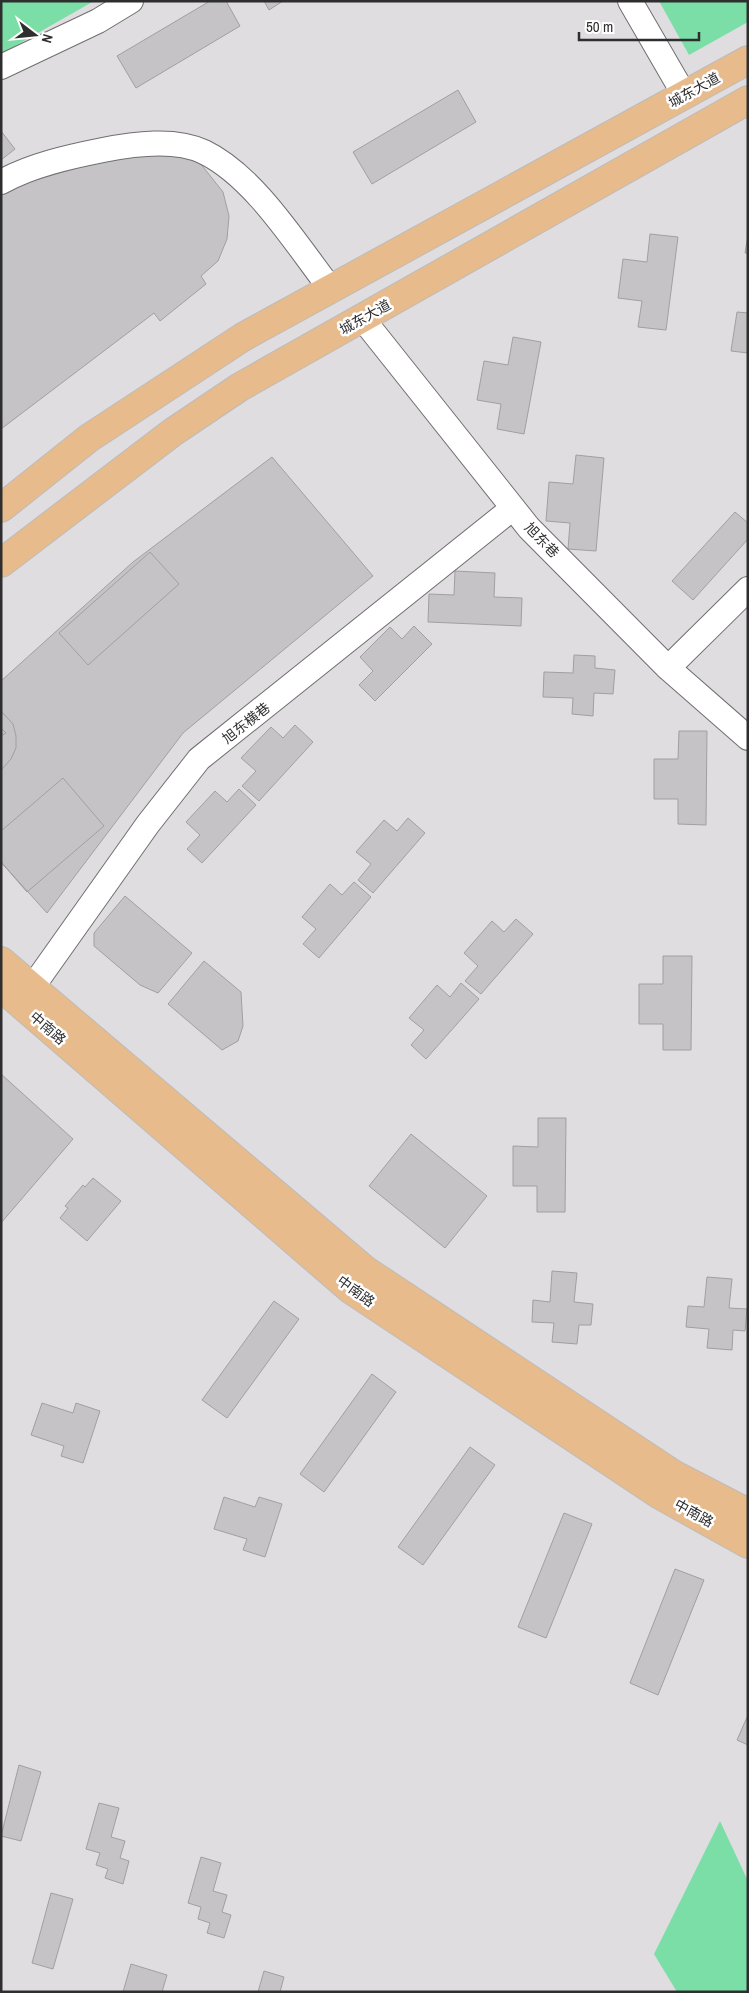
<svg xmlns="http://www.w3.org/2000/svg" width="749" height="1993" font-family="'Archivo Narrow','Noto Sans SC',sans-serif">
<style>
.green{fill:#7bdea7}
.building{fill:#c5c3c6;stroke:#a19fa2}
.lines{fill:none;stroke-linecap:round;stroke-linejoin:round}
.minor-casing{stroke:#706e71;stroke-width:26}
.major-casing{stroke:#bcbcbc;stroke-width:30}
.minor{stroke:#fff;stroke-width:24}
.major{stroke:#e7bb8b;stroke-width:28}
.labels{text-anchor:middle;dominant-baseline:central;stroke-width:5;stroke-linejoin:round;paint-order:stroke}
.street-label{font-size:14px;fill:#2f2e2f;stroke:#fff}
</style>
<rect width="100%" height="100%" fill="#e0dde1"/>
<!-- green -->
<path class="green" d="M 1,1 L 94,1 L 1,54 Z
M 659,1 L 748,1 L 748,22 L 689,55 Z
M 720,1821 L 748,1881 L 748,1992 L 677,1992 L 654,1954 Z"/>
<!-- building -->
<path class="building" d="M 210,1 L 226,1 L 240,26 L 136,88 L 117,56 Z
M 264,1 L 283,1 L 269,10 Z
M 458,90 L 476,122 L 372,184 L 353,152 Z
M 1,131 L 15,149 L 1,160 Z
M 155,153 L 181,157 L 200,163 L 223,192 L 229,216 L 227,239 L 218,261 L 201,276 L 206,284 L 160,321 L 154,313 L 1,429 L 1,195 L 12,187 L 107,159 Z
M 650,234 L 678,237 L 666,330 L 638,327 L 642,301 L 618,298 L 623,259 L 647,262 Z
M 748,235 L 748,253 L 745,253 Z
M 737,312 L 748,313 L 748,353 L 731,351 Z
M 513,337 L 541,342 L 524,434 L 497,429 L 501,404 L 477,400 L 484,361 L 508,365 Z
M 576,455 L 604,458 L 596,551 L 568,549 L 570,523 L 546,521 L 549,482 L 573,484 Z
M 272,457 L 373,576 L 183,733 L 47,913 L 1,862 L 1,736 L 6,733 L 1,728 L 1,681 L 133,562 Z
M 735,512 L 748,523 L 748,539 L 693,600 L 672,581 Z
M 150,552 L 179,584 L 88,665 L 59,633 Z
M 455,571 L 495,573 L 494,597 L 522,598 L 521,626 L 428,622 L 429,594 L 454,595 Z
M 414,626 L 432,644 L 375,701 L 359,685 L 373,671 L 360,657 L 390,627 L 402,639 Z
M 574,655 L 595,656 L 595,668 L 615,670 L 613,694 L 594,693 L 593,716 L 572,714 L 573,698 L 543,697 L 544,672 L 573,673 Z
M 1,711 L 13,724 L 16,736 L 16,748 L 11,759 L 1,770 Z
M 295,725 L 313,742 L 259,801 L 242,786 L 256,771 L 241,758 L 271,727 L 283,738 Z
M 679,731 L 707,731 L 706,825 L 678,824 L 678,799 L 654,799 L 654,759 L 678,759 Z
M 63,778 L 104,826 L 27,892 L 1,862 L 1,831 Z
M 239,789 L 256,805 L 202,863 L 187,849 L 200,835 L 186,822 L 215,791 L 227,802 Z
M 408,818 L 425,833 L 373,893 L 358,880 L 371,864 L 356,852 L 384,820 L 397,831 Z
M 354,882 L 371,897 L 319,958 L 303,944 L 316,929 L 302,917 L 330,884 L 342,895 Z
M 125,896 L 192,953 L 158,993 L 140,985 L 94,946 L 94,933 Z
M 516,919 L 533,934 L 481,994 L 465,981 L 478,966 L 464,953 L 492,921 L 504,932 Z
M 663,956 L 692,956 L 691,1050 L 663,1050 L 663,1024 L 639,1024 L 639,984 L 663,984 Z
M 204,961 L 241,992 L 243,1026 L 238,1041 L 222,1050 L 168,1004 Z
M 461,983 L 479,999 L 426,1059 L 411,1045 L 424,1030 L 409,1018 L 437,985 L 450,997 Z
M 1,1074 L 73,1139 L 1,1223 Z
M 538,1118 L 566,1118 L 565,1212 L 537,1212 L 537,1186 L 513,1186 L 513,1146 L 538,1147 Z
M 411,1134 L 487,1196 L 445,1248 L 369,1186 Z
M 93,1178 L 121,1201 L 87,1241 L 60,1218 L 68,1208 L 65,1206 L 83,1185 L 85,1187 Z
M 552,1271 L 577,1273 L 574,1302 L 593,1304 L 591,1325 L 579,1325 L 577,1344 L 552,1342 L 554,1323 L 532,1322 L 533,1300 L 550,1302 Z
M 707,1277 L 732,1279 L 729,1308 L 747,1309 L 745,1331 L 733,1330 L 732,1350 L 707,1348 L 709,1329 L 686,1327 L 688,1306 L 704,1307 Z
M 274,1301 L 299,1319 L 227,1418 L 202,1400 Z
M 372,1374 L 396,1392 L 324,1492 L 300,1474 Z
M 42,1403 L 73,1413 L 76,1403 L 100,1411 L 83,1463 L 61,1456 L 64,1446 L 31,1435 Z
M 470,1447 L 495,1465 L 423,1565 L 398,1547 Z
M 224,1497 L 255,1507 L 259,1497 L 282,1504 L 265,1557 L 243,1550 L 247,1539 L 214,1529 Z
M 564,1513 L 592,1524 L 546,1638 L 518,1627 Z
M 675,1569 L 704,1580 L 658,1695 L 630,1683 Z
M 748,1715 L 748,1745 L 737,1740 Z
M 19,1765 L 41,1772 L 21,1841 L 1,1836 Z
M 99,1803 L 119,1808 L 111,1837 L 125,1841 L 120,1858 L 129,1861 L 123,1884 L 105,1878 L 108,1869 L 96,1865 L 100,1853 L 86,1849 Z
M 201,1857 L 221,1863 L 213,1891 L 227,1895 L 222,1912 L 231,1915 L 224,1938 L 207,1933 L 210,1923 L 198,1919 L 201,1907 L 188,1903 Z
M 51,1893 L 73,1899 L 53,1969 L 32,1963 Z
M 131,1964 L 167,1975 L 162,1992 L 123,1992 Z
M 264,1971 L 284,1977 L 280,1992 L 258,1992 Z"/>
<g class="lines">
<!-- minor casing -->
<g class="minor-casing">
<path id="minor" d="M 630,1 L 685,96
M 1,67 L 98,21 L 131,1
M 1,182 C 32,165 68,157 103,150 C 133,144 175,138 204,152 C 254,176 296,244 330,288
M 362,318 L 529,528 L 668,668 L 748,738
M 668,668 L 748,589
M 31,989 L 148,824 L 199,759 L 513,508"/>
</g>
<!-- major casing -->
<g class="major-casing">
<path id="major" d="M 1,508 L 89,438 L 243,337 L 748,60
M 1,563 L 173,432 L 240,387 L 748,100
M 1,961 L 365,1270 L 673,1474 L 748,1513
M 1,987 L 350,1289 L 660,1495 L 748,1544"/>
</g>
<!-- minor -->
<use href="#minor" class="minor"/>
<!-- major -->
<use href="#major" class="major"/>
</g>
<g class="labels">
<!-- street labels -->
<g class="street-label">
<text transform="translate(694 90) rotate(-29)">城东大道</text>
<text transform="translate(365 317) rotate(-29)">城东大道</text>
<text transform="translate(542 540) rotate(46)">旭东巷</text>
<text transform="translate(246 723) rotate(-38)">旭东横巷</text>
<text transform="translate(48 1028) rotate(41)">中南路</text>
<text transform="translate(356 1291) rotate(36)">中南路</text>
<text transform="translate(694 1513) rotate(29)">中南路</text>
</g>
</g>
<!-- border -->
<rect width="749" height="1993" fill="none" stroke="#2f2e2f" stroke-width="5"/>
<!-- north arrow -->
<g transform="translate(35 35) rotate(106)" stroke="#ffffff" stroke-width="4" paint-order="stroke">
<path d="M0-4L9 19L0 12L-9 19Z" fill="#2f2e2f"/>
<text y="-8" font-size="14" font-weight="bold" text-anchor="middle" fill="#2f2e2f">N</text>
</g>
<!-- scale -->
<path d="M579 32v8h120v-8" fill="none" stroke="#2f2e2f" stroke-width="2.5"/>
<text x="586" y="32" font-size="15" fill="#2f2e2f" stroke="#ffffff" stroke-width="4" paint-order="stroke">50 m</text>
</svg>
